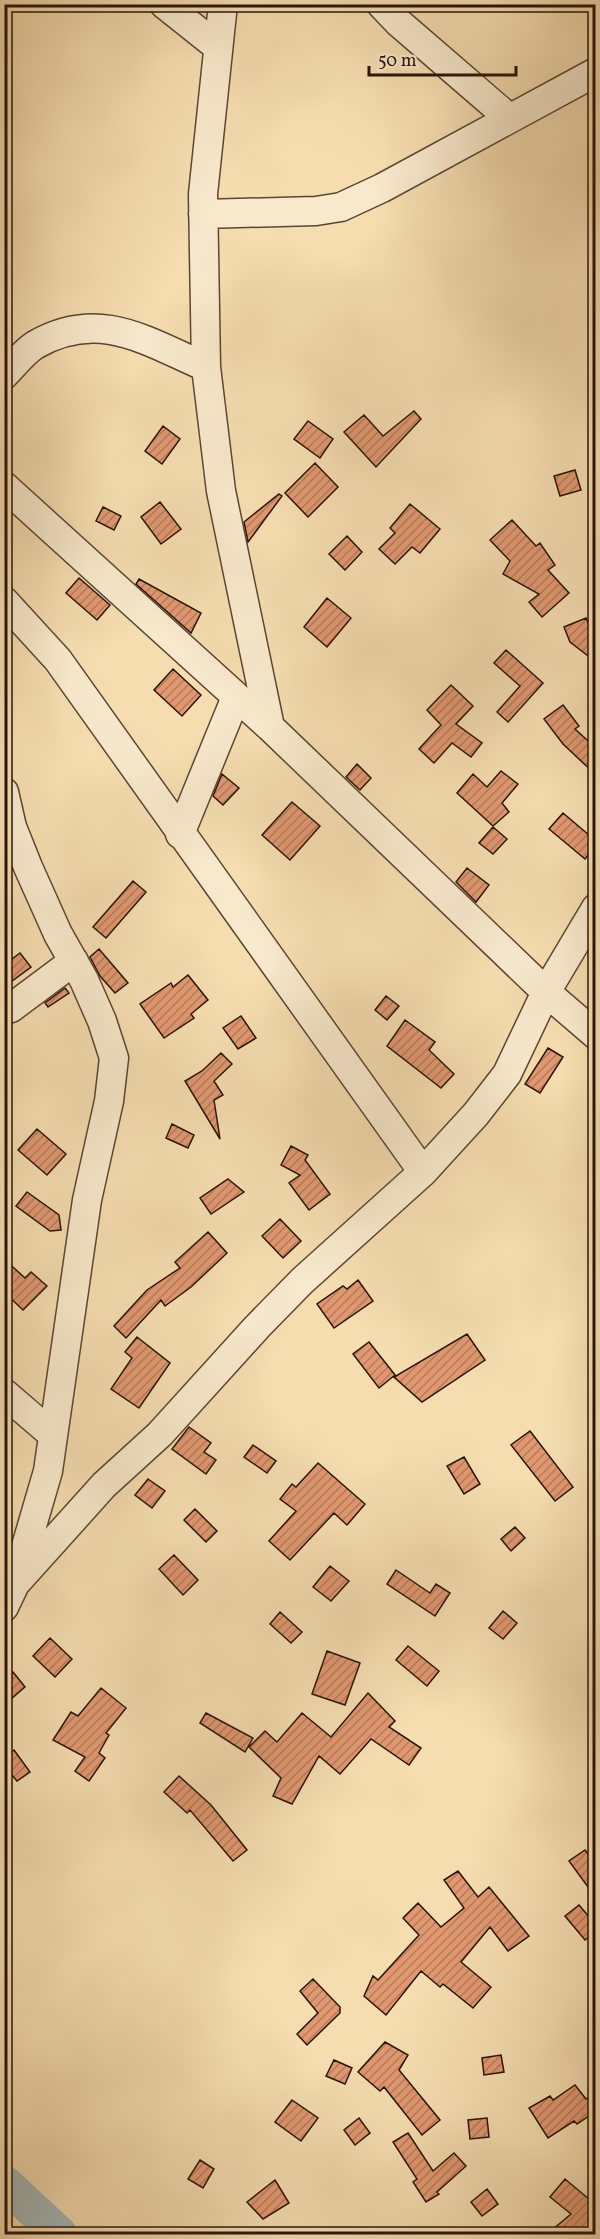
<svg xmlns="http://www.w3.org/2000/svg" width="600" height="2239" font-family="Vollkorn,serif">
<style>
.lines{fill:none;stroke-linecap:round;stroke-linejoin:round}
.river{stroke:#a3b8b8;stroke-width:36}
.building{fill:url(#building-hatch);stroke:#28140a;stroke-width:1.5}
.minor-casing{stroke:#5b4634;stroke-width:31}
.minor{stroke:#f8e9cc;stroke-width:28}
</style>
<defs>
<pattern id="building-hatch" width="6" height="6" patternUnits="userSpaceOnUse" patternTransform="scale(1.5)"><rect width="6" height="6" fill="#e19871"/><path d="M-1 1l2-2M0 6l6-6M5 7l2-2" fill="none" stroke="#b67b5b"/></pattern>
</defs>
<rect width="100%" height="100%" fill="#f5ddb0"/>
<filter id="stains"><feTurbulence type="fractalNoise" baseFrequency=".00333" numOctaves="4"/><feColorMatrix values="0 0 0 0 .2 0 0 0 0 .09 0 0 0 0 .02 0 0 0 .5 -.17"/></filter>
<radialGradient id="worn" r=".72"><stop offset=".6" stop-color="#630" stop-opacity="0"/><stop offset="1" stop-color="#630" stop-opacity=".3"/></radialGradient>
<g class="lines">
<!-- river -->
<path class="river" d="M 4,2183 L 59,2234"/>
</g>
<!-- building -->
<path class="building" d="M 414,411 L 421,419 L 376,467 L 344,432 L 364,415 L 383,436 Z
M 308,421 L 333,439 L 320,458 L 294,439 Z
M 163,426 L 180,439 L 162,464 L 145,451 Z
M 315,463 L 338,487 L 308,517 L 285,493 Z
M 575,470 L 581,490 L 560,496 L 554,476 Z
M 279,494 L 282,496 L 248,542 L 244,522 Z
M 160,502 L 181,529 L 161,544 L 141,517 Z
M 410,504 L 440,529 L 420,553 L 412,547 L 395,564 L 379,549 L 395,533 L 390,528 Z
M 103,507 L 121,516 L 114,530 L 96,521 Z
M 512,520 L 536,546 L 540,543 L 555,565 L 548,570 L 569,593 L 542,617 L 529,602 L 539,594 L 503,574 L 510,561 L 490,540 Z
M 347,536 L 362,552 L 345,570 L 329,554 Z
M 79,578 L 110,605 L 97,620 L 66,593 Z
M 139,579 L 201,613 L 191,633 L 136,584 Z
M 327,598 L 351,618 L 327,647 L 304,627 Z
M 586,618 L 596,640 L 596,662 L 570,642 L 564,627 Z
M 506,650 L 543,683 L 508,722 L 497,712 L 520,686 L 494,663 Z
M 173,669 L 201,695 L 182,716 L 154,690 Z
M 451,685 L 473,706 L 456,724 L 482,743 L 471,757 L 452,743 L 434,763 L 419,749 L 441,725 L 427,710 Z
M 563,705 L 579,726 L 575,729 L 596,748 L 596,775 L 563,744 L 544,719 Z
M 357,764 L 371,778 L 360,790 L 346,777 Z
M 501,771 L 518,784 L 502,803 L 509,812 L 493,826 L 457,793 L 473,774 L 487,787 Z
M 222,774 L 239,788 L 223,805 L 213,796 Z
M 292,802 L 320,826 L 290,860 L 262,835 Z
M 563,813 L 596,841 L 596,846 L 585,859 L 549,829 Z
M 493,827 L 507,839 L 493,854 L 479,843 Z
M 467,868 L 489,885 L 476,902 L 456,882 Z
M 133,881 L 146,892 L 106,938 L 93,927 Z
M 99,949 L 128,983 L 115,993 L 100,976 L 90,957 Z
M 20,953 L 31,967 L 4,987 L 4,965 Z
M 188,975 L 208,1000 L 191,1014 L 194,1018 L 164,1038 L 140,1004 L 171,983 L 173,987 Z
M 65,988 L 69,993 L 48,1007 L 45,1003 Z
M 386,996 L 399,1006 L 387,1020 L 375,1010 Z
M 241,1016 L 256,1038 L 238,1049 L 223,1028 Z
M 405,1020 L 435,1042 L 429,1050 L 454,1074 L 441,1088 L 387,1046 Z
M 548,1048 L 563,1057 L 540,1093 L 525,1084 Z
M 221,1053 L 232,1064 L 214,1081 L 223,1095 L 214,1100 L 220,1139 L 185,1081 L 202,1071 Z
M 172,1124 L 194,1135 L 188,1148 L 166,1138 Z
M 37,1129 L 66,1154 L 47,1175 L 18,1150 Z
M 291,1146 L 308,1155 L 305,1160 L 330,1194 L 309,1210 L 289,1183 L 300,1175 L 281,1165 Z
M 228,1179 L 244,1192 L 211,1214 L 200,1198 Z
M 27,1192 L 59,1215 L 61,1230 L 50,1231 L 16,1206 Z
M 280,1219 L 301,1241 L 283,1258 L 262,1236 Z
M 208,1232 L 227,1253 L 191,1287 L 165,1306 L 161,1300 L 126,1338 L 114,1326 L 147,1290 L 180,1268 L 175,1262 Z
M 4,1259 L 25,1278 L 31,1272 L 47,1286 L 23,1310 L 4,1292 Z
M 358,1280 L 373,1301 L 334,1328 L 317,1304 L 343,1286 L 347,1289 Z
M 467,1334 L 485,1360 L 422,1402 L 394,1377 Z
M 137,1337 L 170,1363 L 139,1408 L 111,1389 L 132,1358 L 125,1352 Z
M 369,1342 L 395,1375 L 379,1388 L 353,1354 Z
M 189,1427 L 211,1443 L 204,1452 L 216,1460 L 206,1474 L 172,1449 Z
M 530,1431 L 573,1487 L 555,1501 L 511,1445 Z
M 253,1445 L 276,1461 L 267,1473 L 244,1457 Z
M 464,1457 L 480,1484 L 464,1494 L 447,1466 Z
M 318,1463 L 365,1504 L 347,1525 L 334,1513 L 290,1560 L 269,1541 L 296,1511 L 280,1499 L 292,1484 L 296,1487 Z
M 148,1479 L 165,1491 L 152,1508 L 135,1495 Z
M 195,1509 L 217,1531 L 206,1542 L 184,1520 Z
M 515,1527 L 525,1538 L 511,1551 L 501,1539 Z
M 174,1555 L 198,1580 L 183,1595 L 159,1569 Z
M 330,1566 L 349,1581 L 331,1601 L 313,1587 Z
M 396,1570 L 430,1593 L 436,1584 L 450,1593 L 435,1616 L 387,1584 Z
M 503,1611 L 517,1623 L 503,1639 L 489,1628 Z
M 280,1612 L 302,1632 L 291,1643 L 270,1624 Z
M 50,1638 L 72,1659 L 55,1677 L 33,1656 Z
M 408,1646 L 439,1671 L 427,1686 L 396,1660 Z
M 327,1651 L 360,1663 L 345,1705 L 312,1694 Z
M 13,1672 L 25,1687 L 4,1705 L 4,1680 Z
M 101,1688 L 126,1708 L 106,1733 L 109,1735 L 99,1753 L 105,1758 L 89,1781 L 75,1771 L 85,1757 L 53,1740 L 71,1712 L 78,1716 Z
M 368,1693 L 395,1721 L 389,1727 L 421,1748 L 409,1765 L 371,1739 L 340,1774 L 319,1756 L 292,1804 L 273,1796 L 281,1778 L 249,1747 L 265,1731 L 277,1742 L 302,1713 L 331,1737 Z
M 206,1713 L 253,1738 L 245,1752 L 200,1723 Z
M 14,1750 L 30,1772 L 17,1781 L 4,1766 L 4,1758 Z
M 179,1776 L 211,1805 L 247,1850 L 233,1861 L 190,1810 L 187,1813 L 164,1792 Z
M 585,1850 L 596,1865 L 596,1898 L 569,1861 Z
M 458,1871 L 478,1897 L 489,1887 L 529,1936 L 508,1951 L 490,1927 L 461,1962 L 491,1987 L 473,2008 L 443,1984 L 440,1987 L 421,1971 L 386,2015 L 364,1996 L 373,1976 L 378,1980 L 419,1935 L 403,1918 L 418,1903 L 441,1927 L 464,1908 L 444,1880 Z
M 579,1905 L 596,1925 L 596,1931 L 585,1940 L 565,1916 Z
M 313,1979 L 340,2007 L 340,2013 L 307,2045 L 297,2034 L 318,2013 L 300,1991 Z
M 385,2042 L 408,2055 L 399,2070 L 440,2120 L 422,2135 L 384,2087 L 380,2091 L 358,2072 Z
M 501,2055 L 504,2072 L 484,2075 L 482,2058 Z
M 334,2060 L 352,2068 L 345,2084 L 326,2076 Z
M 575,2085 L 586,2099 L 596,2093 L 596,2111 L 577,2124 L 574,2121 L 548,2138 L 529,2108 L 550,2096 L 553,2100 Z
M 292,2100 L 318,2118 L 301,2141 L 275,2122 Z
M 359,2118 L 370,2133 L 355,2145 L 344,2130 Z
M 487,2118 L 489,2137 L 470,2139 L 468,2120 Z
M 408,2133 L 433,2171 L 454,2153 L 466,2166 L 437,2192 L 439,2194 L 426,2202 L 413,2182 L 417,2179 L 393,2142 Z
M 200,2160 L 214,2169 L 203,2188 L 188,2179 Z
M 565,2179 L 596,2205 L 596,2235 L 546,2235 L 571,2214 L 550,2197 Z
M 275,2180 L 289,2203 L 263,2219 L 247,2202 Z
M 487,2189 L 498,2204 L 482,2216 L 471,2202 Z"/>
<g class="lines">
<!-- minor casing -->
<g class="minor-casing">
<path id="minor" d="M 164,4 L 218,47
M 223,4 L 203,194 L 206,367 L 221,491 L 270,727
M 381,4 L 399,23 L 509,118
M 203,214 L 316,211 L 341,207 L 382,188 L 596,72
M 4,375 C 14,365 24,352 35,345 C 99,308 146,341 206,367
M 4,486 L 270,727 L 546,992 L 596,1035
M 4,601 L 58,660 L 423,1172
M 4,792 L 12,827 L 28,867 L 58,934 L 84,980 L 102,1021 L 114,1058 L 109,1101 L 87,1200 L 48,1471 L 15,1584 L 4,1607
M 180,834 L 236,697
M 4,1010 L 11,1008 L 74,961
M 4,1393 L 53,1435
M 15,1584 L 104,1485 L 160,1434 L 257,1327 L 302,1281 L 423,1172 L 476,1114 L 507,1074 L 546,992 L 596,908"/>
</g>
<!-- minor -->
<use href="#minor" class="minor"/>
</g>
<!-- margin -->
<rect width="600" height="2239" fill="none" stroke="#f5ddb0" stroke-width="24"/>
<rect x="6" y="6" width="588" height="2227" fill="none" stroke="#28140a" stroke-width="3"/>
<rect x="12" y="12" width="576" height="2215" fill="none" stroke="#28140a" stroke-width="1.5"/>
<!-- scale -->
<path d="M369 66v9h147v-9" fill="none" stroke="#28140a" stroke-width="3"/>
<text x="378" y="66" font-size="18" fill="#28140a" stroke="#f8e9cc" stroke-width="4.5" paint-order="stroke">50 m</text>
<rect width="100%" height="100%" filter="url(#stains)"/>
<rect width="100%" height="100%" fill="url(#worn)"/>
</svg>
